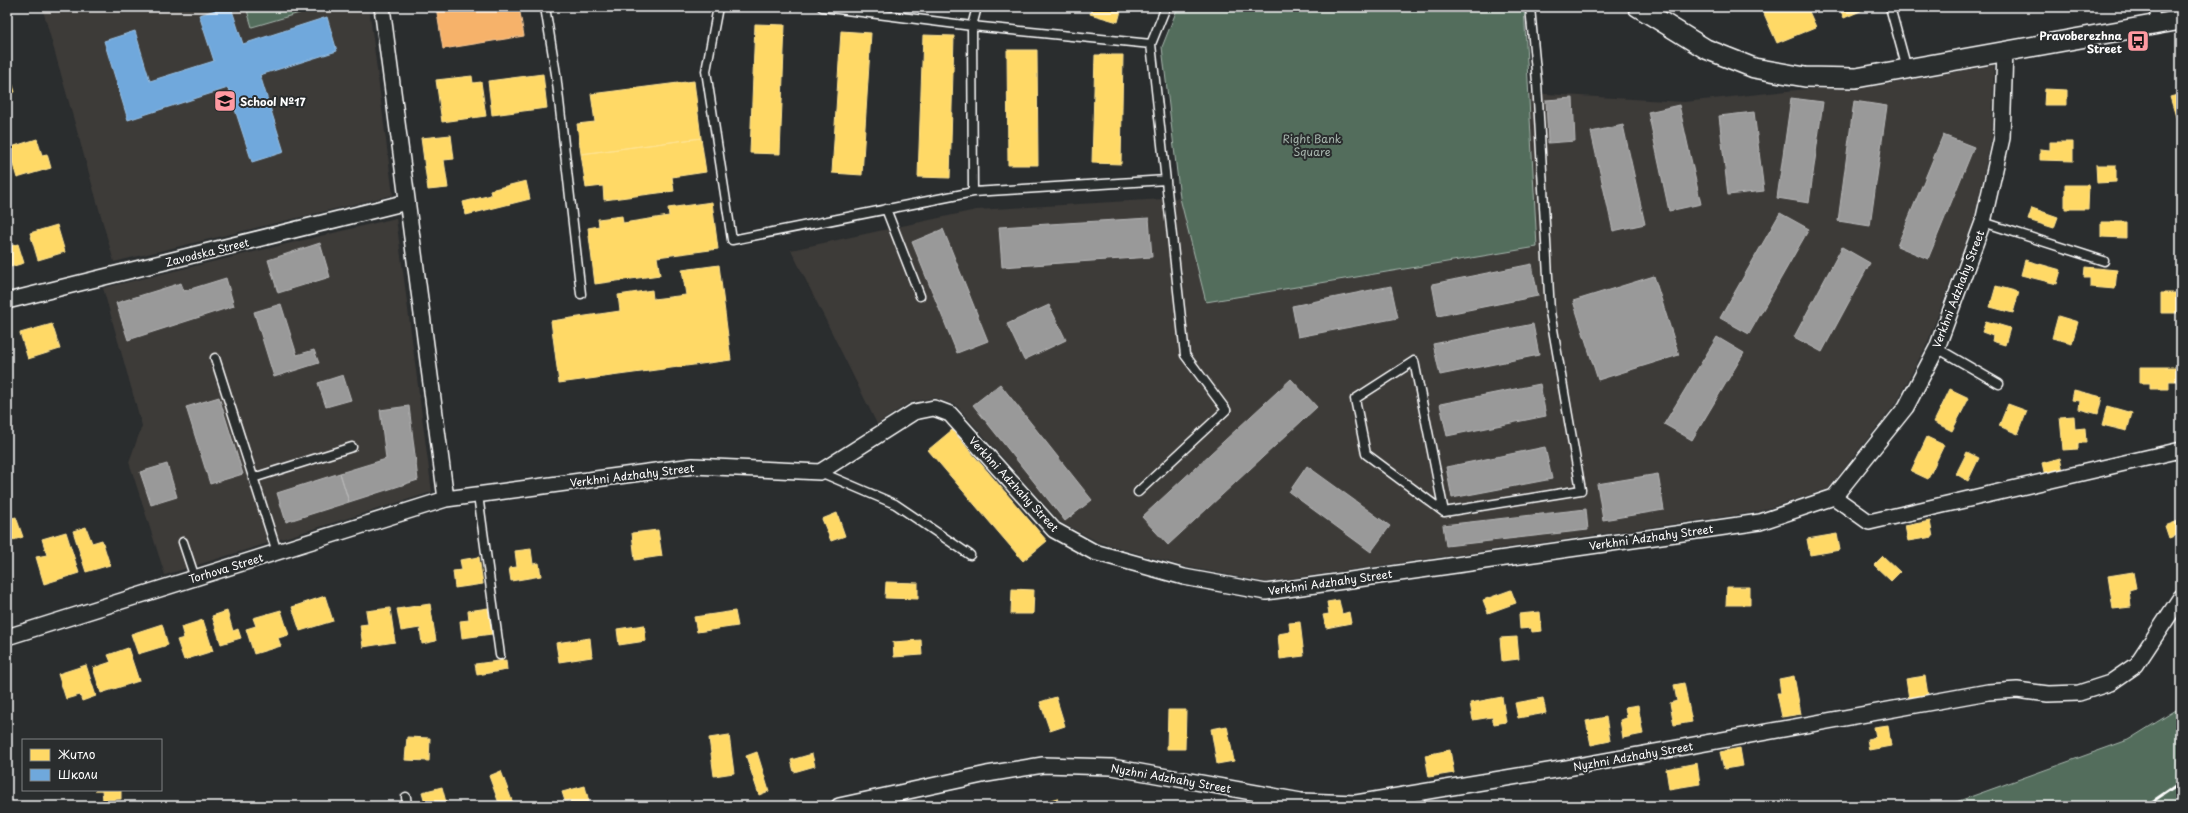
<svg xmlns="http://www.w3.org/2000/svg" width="2188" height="813" font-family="'Playpen Sans',sans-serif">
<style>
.built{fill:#3c3a38}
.green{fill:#526d5c;stroke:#a8b6ae}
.homes{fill:#ffd966;stroke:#ffe494}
.schools{fill:#6fa8dc;stroke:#9ac2e6}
.health{fill:#f6b26b;stroke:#f9c997}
.industry{fill:#999;stroke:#b8b8b8}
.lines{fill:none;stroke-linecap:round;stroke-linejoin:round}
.service-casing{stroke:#fff;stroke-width:11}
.minor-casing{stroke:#fff;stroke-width:18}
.tertiary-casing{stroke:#fff;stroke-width:22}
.service{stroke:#2a2d2e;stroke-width:8}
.minor{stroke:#2a2d2e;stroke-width:15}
.tertiary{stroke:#2a2d2e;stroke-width:19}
.rail{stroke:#fff;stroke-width:3}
.labels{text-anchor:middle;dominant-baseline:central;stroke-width:4;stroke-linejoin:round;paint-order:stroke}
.poi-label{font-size:11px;font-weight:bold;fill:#fff;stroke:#2a2d2e;text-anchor:end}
.park-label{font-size:11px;fill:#a8b6ae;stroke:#2a2d2e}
.street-label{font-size:11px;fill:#fff;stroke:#2a2d2e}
</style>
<rect width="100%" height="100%" fill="#2a2d2e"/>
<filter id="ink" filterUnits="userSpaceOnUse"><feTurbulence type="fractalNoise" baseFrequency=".025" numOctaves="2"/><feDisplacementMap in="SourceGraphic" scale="8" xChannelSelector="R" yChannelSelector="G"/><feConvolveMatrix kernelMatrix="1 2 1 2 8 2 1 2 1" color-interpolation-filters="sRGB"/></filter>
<g filter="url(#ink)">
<!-- built -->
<path class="built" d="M 42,7 L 369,7 L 393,195 L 114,262 Z
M 1994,65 L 1992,137 L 1974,220 L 1927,344 L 1897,402 L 1828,489 L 1757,512 L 1266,582 L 1186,567 L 1098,542 L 1060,522 L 956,405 L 934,398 L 911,402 L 877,424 L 791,250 L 976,210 L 1180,198 L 1206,301 L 1537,247 L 1529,93 L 1684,102 L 1806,89 L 1858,89 Z
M 396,218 L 432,492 L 165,575 L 129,462 L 142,426 L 103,288 Z"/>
<!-- green -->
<path class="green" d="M 246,7 L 320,7 L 252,27 Z
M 1178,7 L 1524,7 L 1537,247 L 1206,302 L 1180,198 L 1162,47 Z
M 2181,707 L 2181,806 L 1945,806 L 2128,740 Z"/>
<!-- homes -->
<path class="homes" d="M 1092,7 L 1122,7 L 1118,22 L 1090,14 Z
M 1761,7 L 1807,7 L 1816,27 L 1777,43 Z
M 1839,7 L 1870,7 L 1844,18 Z
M 755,24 L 785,25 L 780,154 L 750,153 Z
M 841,31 L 871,33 L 862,175 L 832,173 Z
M 923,35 L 954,36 L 950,178 L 918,177 Z
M 1007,50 L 1037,50 L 1038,165 L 1008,165 Z
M 1095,55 L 1123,55 L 1121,164 L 1092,163 Z
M 7,66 L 15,92 L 7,94 Z
M 543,74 L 547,108 L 492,115 L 488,81 Z
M 472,76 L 473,83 L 481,82 L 486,116 L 442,122 L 436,80 Z
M 694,81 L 701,138 L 581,154 L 577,124 L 595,122 L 591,94 Z
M 2045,89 L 2067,90 L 2067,105 L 2044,105 Z
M 2181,94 L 2181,119 L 2177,120 L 2170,97 Z
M 451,135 L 454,159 L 444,160 L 448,188 L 428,190 L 421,138 Z
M 701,138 L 706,172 L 672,177 L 674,191 L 604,200 L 603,186 L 586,188 L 581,154 Z
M 37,139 L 42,155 L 47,154 L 51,168 L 17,178 L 8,148 Z
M 2050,142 L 2073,142 L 2073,161 L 2040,160 L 2040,149 L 2050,150 Z
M 2096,165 L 2116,165 L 2116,182 L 2097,183 Z
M 526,181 L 530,199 L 466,215 L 463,202 L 491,195 L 490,190 Z
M 2065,185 L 2089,185 L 2088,209 L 2065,209 Z
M 712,202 L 718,249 L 657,257 L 660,275 L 595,284 L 588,228 L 599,226 L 598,219 L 622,216 L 623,223 L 669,216 L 668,208 Z
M 2032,208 L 2058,217 L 2054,228 L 2028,220 Z
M 2101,222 L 2126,222 L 2126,238 L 2101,237 Z
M 57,225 L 65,252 L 38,260 L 30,233 Z
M 18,244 L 24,263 L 7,268 L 7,247 Z
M 2025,260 L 2061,270 L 2057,284 L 2021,275 Z
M 719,265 L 731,360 L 559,383 L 551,321 L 620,311 L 618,295 L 652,290 L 653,299 L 686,295 L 682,270 Z
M 2085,267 L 2117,270 L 2115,289 L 2090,287 L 2090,278 L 2084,278 Z
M 1996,286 L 2019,292 L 2013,313 L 1990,307 Z
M 2161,293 L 2181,293 L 2181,313 L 2161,313 Z
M 2058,316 L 2078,322 L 2072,343 L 2052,338 Z
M 1986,321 L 2010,328 L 2005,345 L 1992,341 L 1993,336 L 1982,332 Z
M 52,324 L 60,349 L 28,359 L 20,333 Z
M 2140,367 L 2178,367 L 2178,381 L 2169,381 L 2169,389 L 2150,389 L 2150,383 L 2140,383 Z
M 1950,389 L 1969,398 L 1952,431 L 1934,422 Z
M 2074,390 L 2102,397 L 2098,414 L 2079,409 L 2080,401 L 2072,400 Z
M 2008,404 L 2027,411 L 2018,434 L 1999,426 Z
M 2107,406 L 2132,413 L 2127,431 L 2102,425 Z
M 2074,416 L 2075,429 L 2085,428 L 2086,443 L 2078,443 L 2078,449 L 2063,450 L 2060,417 Z
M 952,430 L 1047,541 L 1023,561 L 928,450 Z
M 1927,437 L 1944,445 L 1928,479 L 1911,471 Z
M 1967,452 L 1979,458 L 1968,481 L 1956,474 Z
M 2060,458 L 2063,471 L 2045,476 L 2042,463 Z
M 837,513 L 845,536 L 831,541 L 822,519 Z
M 16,517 L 23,537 L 7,542 L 7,519 Z
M 2181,520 L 2181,545 L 2177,535 L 2169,538 L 2165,526 Z
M 1930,521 L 1933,537 L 1908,541 L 1905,526 Z
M 86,527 L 92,543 L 102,540 L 110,565 L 86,572 L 73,531 Z
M 658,530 L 662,556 L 635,560 L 632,533 Z
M 66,532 L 79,573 L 44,584 L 36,557 L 47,555 L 42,539 Z
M 1837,534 L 1840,550 L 1810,555 L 1807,539 Z
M 531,549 L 533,564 L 539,563 L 541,576 L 511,581 L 509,568 L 517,567 L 515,551 Z
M 1883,556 L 1900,572 L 1891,581 L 1874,565 Z
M 479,557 L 483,584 L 455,588 L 453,571 L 462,570 L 460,560 Z
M 2133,572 L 2136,588 L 2129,590 L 2131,607 L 2113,609 L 2108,576 Z
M 886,582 L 918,583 L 918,599 L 885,598 Z
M 1727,587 L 1750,587 L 1750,605 L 1726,605 Z
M 1012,589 L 1034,590 L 1033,614 L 1011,614 Z
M 1511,590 L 1516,603 L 1488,613 L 1483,600 Z
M 325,596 L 333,621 L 300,631 L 292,607 Z
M 1339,600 L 1342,614 L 1349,612 L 1351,623 L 1326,628 L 1323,615 L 1329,614 L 1327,602 Z
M 430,604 L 436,641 L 422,644 L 420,628 L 401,631 L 397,609 Z
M 390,608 L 395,642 L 363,647 L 360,625 L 368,624 L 366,611 Z
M 488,608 L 492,634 L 462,638 L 460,621 L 469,620 L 468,611 Z
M 281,610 L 289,635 L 278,638 L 281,646 L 254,654 L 246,629 L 256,626 L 253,618 Z
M 227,611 L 233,631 L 238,629 L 241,638 L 221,644 L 212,616 Z
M 735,611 L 738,626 L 697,632 L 694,617 Z
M 1540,612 L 1542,631 L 1532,632 L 1531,628 L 1520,629 L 1519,614 Z
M 203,620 L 213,651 L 184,660 L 177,640 L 184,638 L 181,627 Z
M 1300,622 L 1304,656 L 1280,659 L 1278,634 L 1290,632 L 1289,623 Z
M 162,624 L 168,645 L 138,654 L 131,634 Z
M 644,625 L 646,641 L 619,645 L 617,629 Z
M 1517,637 L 1519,659 L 1502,661 L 1500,638 Z
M 590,638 L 592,657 L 559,662 L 556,643 Z
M 921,640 L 922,655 L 894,657 L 893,642 Z
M 128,648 L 139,681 L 101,693 L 93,668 L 111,662 L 108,655 Z
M 506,660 L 507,670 L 477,675 L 475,664 Z
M 86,665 L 96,696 L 82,701 L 80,695 L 66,699 L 58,674 Z
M 1794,676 L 1801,714 L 1782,717 L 1777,693 L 1781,693 L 1779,679 Z
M 1925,676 L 1928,695 L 1909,699 L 1906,679 Z
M 1684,683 L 1692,722 L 1674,725 L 1670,703 L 1677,701 L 1674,685 Z
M 1056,697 L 1065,726 L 1050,731 L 1040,702 Z
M 1502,697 L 1506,722 L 1494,724 L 1492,717 L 1473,720 L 1470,703 Z
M 1543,698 L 1546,713 L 1518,718 L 1515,703 Z
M 1638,705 L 1643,734 L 1623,738 L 1620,720 L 1627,718 L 1625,707 Z
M 1168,710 L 1186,710 L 1185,749 L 1167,749 Z
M 1606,717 L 1610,741 L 1591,745 L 1586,721 Z
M 1888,725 L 1891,746 L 1869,750 L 1867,739 L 1876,737 L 1874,727 Z
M 1227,726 L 1234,761 L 1217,764 L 1211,729 Z
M 729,735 L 734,773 L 714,776 L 709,738 Z
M 407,737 L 430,738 L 429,761 L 405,760 Z
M 1740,748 L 1743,766 L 1724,769 L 1720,752 Z
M 1450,750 L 1454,773 L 1429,777 L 1425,755 Z
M 757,752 L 769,791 L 759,795 L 746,756 Z
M 812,754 L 815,766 L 794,772 L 791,760 Z
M 1697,763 L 1700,784 L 1669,789 L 1666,769 Z
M 501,771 L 514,806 L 500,806 L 489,776 Z
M 585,786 L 590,806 L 572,806 L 570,800 L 565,801 L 562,792 Z
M 442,787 L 447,806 L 426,806 L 422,792 Z
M 95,790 L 121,790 L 121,799 L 103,800 L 102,790 Z
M 1057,798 L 1059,806 L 1041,806 L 1041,803 Z"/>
<!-- schools -->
<path class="schools" d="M 226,7 L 231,7 L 243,44 L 327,17 L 337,51 L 260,75 L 284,152 L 252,162 L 228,88 L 128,120 L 104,41 L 135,31 L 150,81 L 214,61 L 199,15 Z"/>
<!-- health -->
<path class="health" d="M 436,7 L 461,7 L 461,10 L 479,7 L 519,7 L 524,36 L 443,49 Z"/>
<!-- industry -->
<path class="industry" d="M 1573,98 L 1575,141 L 1548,143 L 1546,100 Z
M 1791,98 L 1823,102 L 1809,203 L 1777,198 Z
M 1854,101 L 1887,106 L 1870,226 L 1838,221 Z
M 1679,105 L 1701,204 L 1669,211 L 1648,112 Z
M 1754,112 L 1764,191 L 1728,195 L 1719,116 Z
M 1623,125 L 1645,224 L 1613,231 L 1591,132 Z
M 1943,135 L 1974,147 L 1928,259 L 1897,246 Z
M 1780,213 L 1809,229 L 1749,334 L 1720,318 Z
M 1149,218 L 1152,257 L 1002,267 L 999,227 Z
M 943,229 L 988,341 L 957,353 L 912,242 Z
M 320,243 L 330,277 L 278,293 L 268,260 Z
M 1842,247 L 1870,263 L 1822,352 L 1794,337 Z
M 1532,264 L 1538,296 L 1438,316 L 1432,284 Z
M 1654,276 L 1679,355 L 1598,380 L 1573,301 Z
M 226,278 L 234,306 L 128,340 L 116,303 L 181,283 L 184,291 Z
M 1391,286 L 1398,318 L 1298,337 L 1292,306 Z
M 281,304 L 297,355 L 314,350 L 319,363 L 274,377 L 254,312 Z
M 1049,305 L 1066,340 L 1024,360 L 1007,324 Z
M 1533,324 L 1539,355 L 1440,375 L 1433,344 Z
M 1717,337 L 1744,353 L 1692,440 L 1664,424 Z
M 343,375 L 351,400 L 326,407 L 318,383 Z
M 1291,379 L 1317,407 L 1168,545 L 1142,517 Z
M 1000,384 L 1092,500 L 1065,521 L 973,405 Z
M 1540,384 L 1546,416 L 1447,436 L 1440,404 Z
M 219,397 L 243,474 L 210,484 L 186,407 Z
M 409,406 L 418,480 L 349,502 L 340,473 L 386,459 L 380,410 Z
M 1545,447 L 1552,479 L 1452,498 L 1446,467 Z
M 167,464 L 177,497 L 151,505 L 140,472 Z
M 1307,466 L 1390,526 L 1371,552 L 1289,492 Z
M 340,473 L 349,502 L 286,522 L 277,493 Z
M 1658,474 L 1664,510 L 1603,520 L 1597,484 Z
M 1586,509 L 1588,530 L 1446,546 L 1443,525 Z"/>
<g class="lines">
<!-- service casing -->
<g class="service-casing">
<path id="service" d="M 545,7 L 556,74 L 581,294
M 718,7 L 706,71 L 732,240 L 973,192 L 1166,180
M 822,7 L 972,26 L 1151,44
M 1890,7 L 1907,69
M 2153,7 L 2157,24
M 973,192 L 972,26 L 977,7
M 886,209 L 920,296
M 1983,222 L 2104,261
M 1937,348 L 1999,384
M 215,358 L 277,552
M 820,472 L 895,504 L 970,555
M 253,478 L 352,447
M 1138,492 L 1226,410 L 1185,355 L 1151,44 L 1166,7
M 478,495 L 500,655
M 1444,512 L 1414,361 L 1355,399 L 1366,454 L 1444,512 L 1581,490 L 1550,312 L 1537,82 L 1530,7
M 183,542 L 195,578
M 406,797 L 407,806"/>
</g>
<!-- minor casing -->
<g class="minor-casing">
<path id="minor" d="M 382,7 L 446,499
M 7,301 L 407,202
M 1834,497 L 1869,522 L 2181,450
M 7,637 L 446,499 L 693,466 L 820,472 L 914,412 L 934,408 L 950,414 L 1054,530 L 1094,552 L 1184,577 L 1266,592 L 1760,522 L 1834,497 L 1906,407 L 1937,348 L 1983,222 L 2002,138 L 2005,51
M 839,806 L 987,774 L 1043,765 L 1112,767 L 1301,801 L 1356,803 L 1567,768 L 1988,692 L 2017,690 L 2048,694 L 2079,693 L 2110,683 L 2136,665 L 2181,597"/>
</g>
<!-- tertiary casing -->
<g class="tertiary-casing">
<path id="tertiary" d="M 1638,7 L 1706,49 L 1754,68 L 1805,77 L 1856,78 L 2181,20"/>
</g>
<!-- service -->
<use href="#service" class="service"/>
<!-- minor -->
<use href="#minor" class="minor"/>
<!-- tertiary -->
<use href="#tertiary" class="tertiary"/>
<!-- rail -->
<path class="rail" d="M 2146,806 L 2181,782
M 2172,806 L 2181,800"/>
</g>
</g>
<!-- icons -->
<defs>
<g id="bus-square" transform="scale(1.15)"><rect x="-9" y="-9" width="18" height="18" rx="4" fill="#ff9aa2" stroke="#2a2d2e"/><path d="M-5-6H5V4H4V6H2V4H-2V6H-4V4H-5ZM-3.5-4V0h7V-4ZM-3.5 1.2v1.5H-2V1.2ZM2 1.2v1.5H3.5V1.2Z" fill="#111"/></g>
<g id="school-square" transform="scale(1.15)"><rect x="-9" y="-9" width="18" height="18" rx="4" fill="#ff9aa2" stroke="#2a2d2e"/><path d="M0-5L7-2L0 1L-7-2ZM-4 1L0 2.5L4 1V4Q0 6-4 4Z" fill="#111"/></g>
</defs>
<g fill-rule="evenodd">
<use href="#bus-square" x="2138" y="41"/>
<use href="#school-square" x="225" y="101"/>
</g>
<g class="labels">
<!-- poi labels -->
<g class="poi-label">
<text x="2122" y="35">Pravoberezhna<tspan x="2122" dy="13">Street</tspan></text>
<text x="240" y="101" text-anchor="start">School №17</text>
</g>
<!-- park labels -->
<g class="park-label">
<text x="1312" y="138">Right Bank<tspan x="1312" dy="13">Square</tspan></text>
</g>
<!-- street labels -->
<g class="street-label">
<text transform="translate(207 252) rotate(-14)">Zavodska Street</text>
<text transform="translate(1958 289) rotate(-69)">Verkhni Adzhahy Street</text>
<text transform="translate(632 475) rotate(-7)">Verkhni Adzhahy Street</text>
<text transform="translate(1014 484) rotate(47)">Verkhni Adzhahy Street</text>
<text transform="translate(1651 537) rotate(-8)">Verkhni Adzhahy Street</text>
<text transform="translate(226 568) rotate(-17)">Torhova Street</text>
<text transform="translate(1330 582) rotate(-8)">Verkhni Adzhahy Street</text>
<text transform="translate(1633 756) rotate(-10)">Nyzhni Adzhahy Street</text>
<text transform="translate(1171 778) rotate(10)">Nyzhni Adzhahy Street</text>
</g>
</g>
<!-- margin -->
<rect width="2188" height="813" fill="none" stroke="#2a2d2e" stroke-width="24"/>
<rect x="12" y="12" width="2164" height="789" fill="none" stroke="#fff" stroke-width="1.5" filter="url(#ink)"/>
<!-- legend -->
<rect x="22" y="739" width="140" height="52" fill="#2a2d2e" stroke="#7f8182"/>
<rect x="30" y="749" width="20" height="12" fill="#ffd966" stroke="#7f8182"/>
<text x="58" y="759" font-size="12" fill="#ffffff">Житло</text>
<rect x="30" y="769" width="20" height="12" fill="#6fa8dc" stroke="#7f8182"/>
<text x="58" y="779" font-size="12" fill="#ffffff">Школи</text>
</svg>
